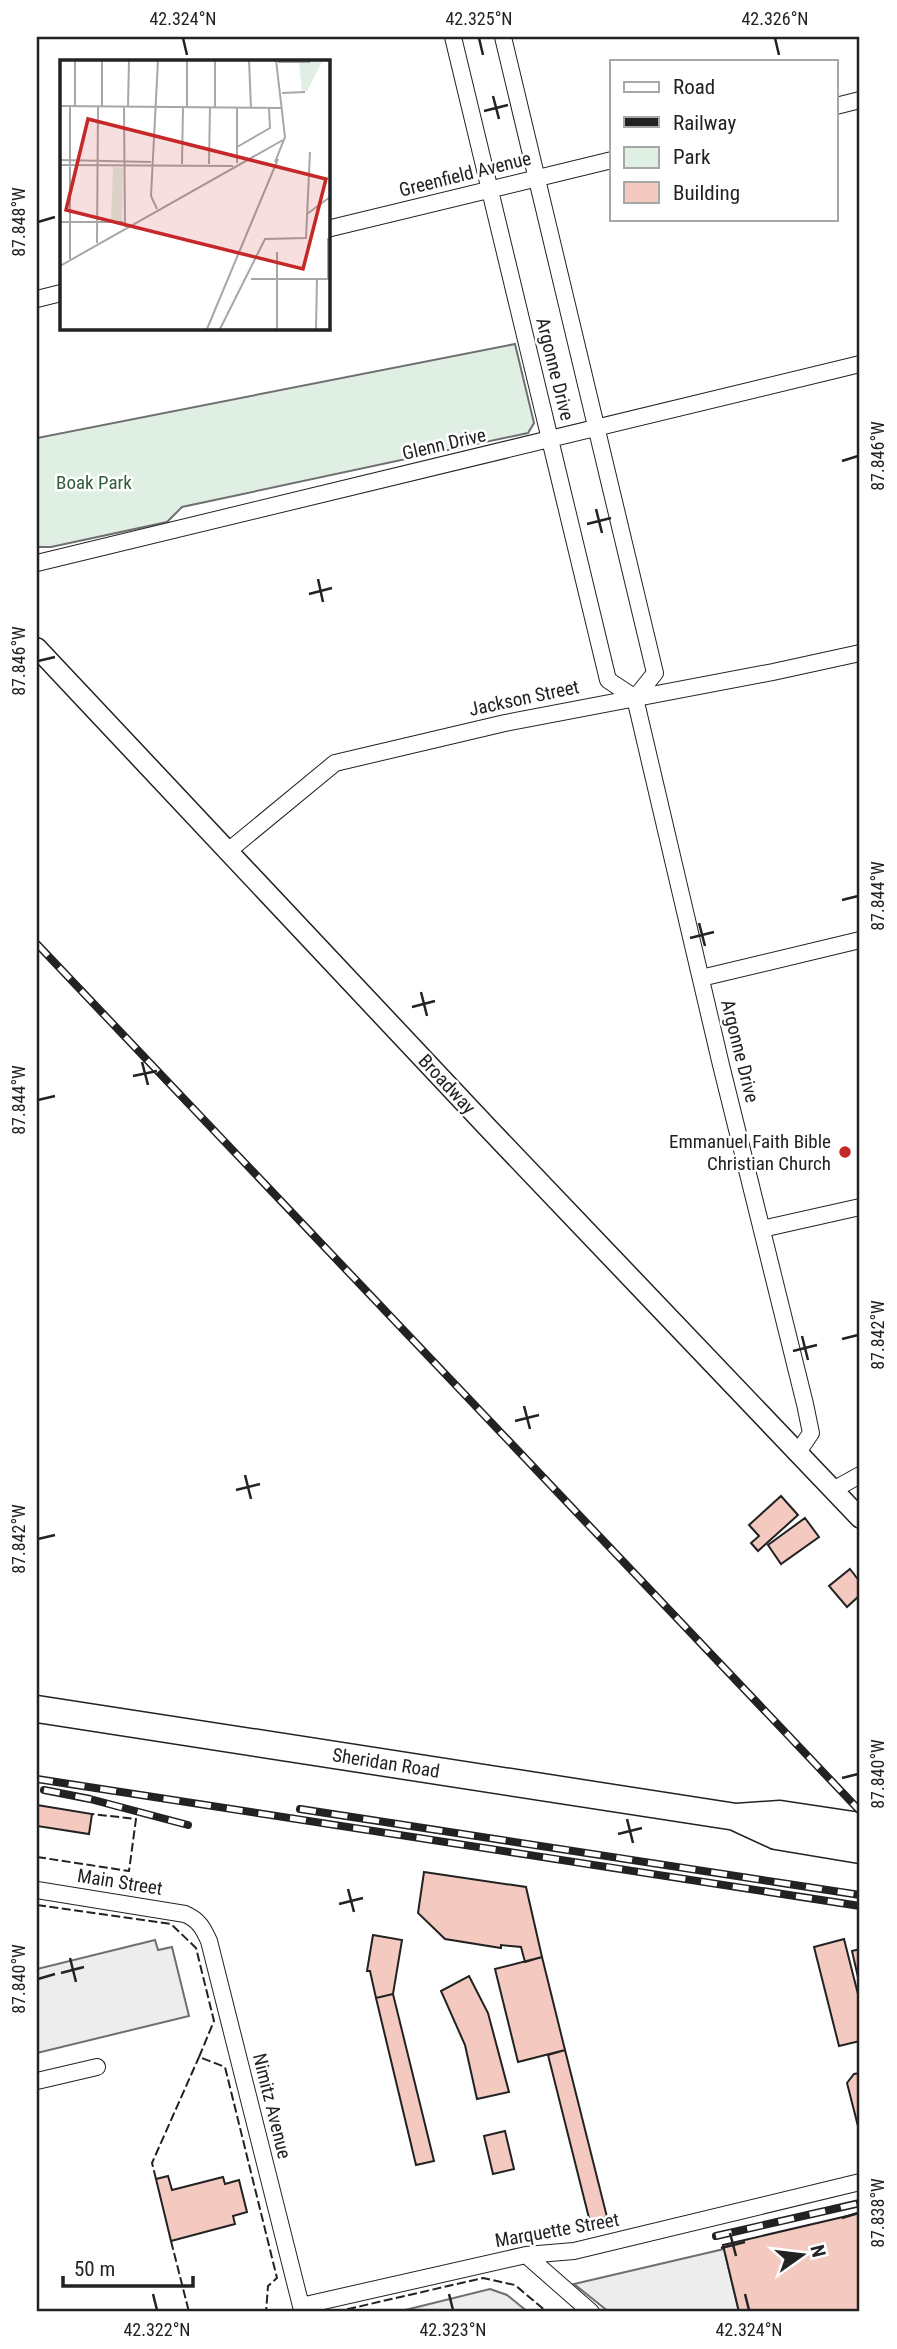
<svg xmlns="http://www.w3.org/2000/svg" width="897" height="2349" font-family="'Roboto Condensed',sans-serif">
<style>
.green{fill:#e0efe3;stroke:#6f6f6f;stroke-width:2}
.parking{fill:#ededed;stroke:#6f6f6f;stroke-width:2}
.building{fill:#f3c9c0;stroke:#222;stroke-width:2}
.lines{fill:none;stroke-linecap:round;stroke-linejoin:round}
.minor-casing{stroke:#222;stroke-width:18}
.tertiary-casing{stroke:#222;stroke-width:22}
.trunk-casing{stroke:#222;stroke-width:29}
.minor{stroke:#fff;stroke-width:16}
.tertiary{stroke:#fff;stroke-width:19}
.trunk{stroke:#fff;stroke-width:26}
.rail-casing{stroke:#222;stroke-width:8}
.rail{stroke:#fff;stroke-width:5;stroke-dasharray:16;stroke-linecap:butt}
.fence{stroke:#222;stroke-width:2;stroke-dasharray:9 3.5;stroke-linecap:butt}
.ticks{fill:none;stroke:#222;stroke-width:2.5}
.poi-dot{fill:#c62828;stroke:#fff;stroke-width:2.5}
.labels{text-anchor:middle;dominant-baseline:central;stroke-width:5;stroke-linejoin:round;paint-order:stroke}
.street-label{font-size:19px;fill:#222;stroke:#fff}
.park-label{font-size:19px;fill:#2f5e38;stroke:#fff}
.poi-label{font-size:19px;fill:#222;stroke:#fff;text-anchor:end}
.inset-road{fill:none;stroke:#a7a7a7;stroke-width:2}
.view{fill:#c62828;fill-opacity:0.15;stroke:#c62828;stroke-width:3.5}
.inset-edge{fill:none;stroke:#222;stroke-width:3.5}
.neatline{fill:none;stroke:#222;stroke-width:2.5}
.ticks-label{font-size:18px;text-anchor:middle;fill:#222}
</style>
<rect width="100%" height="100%" fill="#fff"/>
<!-- green -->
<path class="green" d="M 515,344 L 534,423 L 528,433 L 182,507 L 167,522 L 51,547 L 37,547 L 37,438 Z"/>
<!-- parking -->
<path class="parking" d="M 155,1940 L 158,1950 L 172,1947 L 189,2016 L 37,2053 L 37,1969 Z
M 724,2249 L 739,2312 L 609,2312 L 574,2284 Z
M 490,2289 L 507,2295 L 528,2312 L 397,2312 Z"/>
<!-- building -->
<path class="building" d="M 781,1496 L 798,1515 L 758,1551 L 751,1543 L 759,1536 L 749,1525 Z
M 805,1518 L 819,1537 L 781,1564 L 768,1545 Z
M 850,1569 L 860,1582 L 860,1595 L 847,1607 L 829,1586 Z
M 37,1805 L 92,1814 L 89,1834 L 37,1826 Z
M 424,1872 L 526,1887 L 542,1957 L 525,1962 L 521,1947 L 501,1945 L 501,1948 L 445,1939 L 418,1913 Z
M 373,1935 L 402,1940 L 393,1994 L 376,1998 L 370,1971 L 367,1971 Z
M 844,1939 L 860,2002 L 860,2041 L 839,2046 L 814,1947 Z
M 860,1949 L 860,1986 L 852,1951 Z
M 542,1957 L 565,2050 L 518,2062 L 495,1969 Z
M 469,1976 L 488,2013 L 509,2092 L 477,2099 L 465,2045 L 441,1991 Z
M 393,1994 L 434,2161 L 416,2165 L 376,1998 Z
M 565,2050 L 607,2217 L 590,2222 L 548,2055 Z
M 860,2073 L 860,2134 L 847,2083 L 854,2074 Z
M 505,2131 L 514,2169 L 493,2174 L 484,2136 Z
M 168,2176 L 172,2190 L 223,2177 L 225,2184 L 239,2180 L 247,2212 L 233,2216 L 235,2224 L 171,2241 L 156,2179 Z
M 860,2213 L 860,2312 L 739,2312 L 723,2245 Z"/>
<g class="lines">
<!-- minor casing -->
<g class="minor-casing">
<path id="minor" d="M 453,37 L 608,680 L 635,698 L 721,1065 L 805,1404 L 811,1433 L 798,1452
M 503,37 L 655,673 L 635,698
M 836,106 L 860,100
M 327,229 L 612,160
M 37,299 L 61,293
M 37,563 L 860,364
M 227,852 L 335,763 L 505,723 L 773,672 L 860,653
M 701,978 L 860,940
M 762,1229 L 860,1207
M 833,1490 L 860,1475
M 37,1890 L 185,1914 C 199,1920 203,1928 209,1941 L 301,2306 L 526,2255 L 574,2251 L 860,2182
M 37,2081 L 97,2067
M 526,2255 L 591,2312"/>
</g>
<!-- tertiary casing -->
<g class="tertiary-casing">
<path id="tertiary" d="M 37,648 L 490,1130 L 860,1518"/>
</g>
<!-- trunk casing -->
<g class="trunk-casing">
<path id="trunk" d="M 37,1709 L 736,1817 L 780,1814 L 860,1826
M 737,1818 L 776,1836 L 860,1850"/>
</g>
<!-- minor -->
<use href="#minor" class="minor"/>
<!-- tertiary -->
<use href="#tertiary" class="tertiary"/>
<!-- trunk -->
<use href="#trunk" class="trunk"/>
<!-- rail casing -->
<g class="rail-casing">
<path id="rail" d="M 37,944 L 860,1811
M 37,1779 L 860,1906
M 44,1790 L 90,1799 L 188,1825
M 300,1809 L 860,1895
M 716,2236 L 860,2203"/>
</g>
<!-- rail -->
<use href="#rail" class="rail"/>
<!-- fence -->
<path class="fence" d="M 37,1857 L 129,1871 L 136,1819 L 92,1814
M 37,1905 L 171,1924 L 196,1948 L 214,2021 L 199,2057 L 225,2067 L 277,2278 L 268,2286 L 266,2312
M 156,2179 L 152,2163 L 199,2057
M 171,2241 L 189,2312
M 335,2312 L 483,2278 L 515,2285 L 547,2312"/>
</g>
<!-- ticks -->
<path class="ticks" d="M 183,38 L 187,55M 479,38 L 483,55M 775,38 L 779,55M 493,96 L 499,119M 484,111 L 508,105M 38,222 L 55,217M 842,461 L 858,456M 596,509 L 602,533M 587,524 L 611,518M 318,579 L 323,602M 309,594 L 332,588M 38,661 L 55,657M 842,900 L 858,896M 699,923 L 705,946M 690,938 L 714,932M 421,992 L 427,1016M 412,1007 L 435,1001M 142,1062 L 148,1085M 133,1076 L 157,1071M 38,1100 L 55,1096M 802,1336 L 808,1360M 842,1339 L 858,1335M 793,1351 L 817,1345M 524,1406 L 530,1429M 515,1421 L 539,1415M 245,1475 L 251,1499M 236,1490 L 260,1484M 38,1539 L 55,1535M 842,1778 L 858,1774M 627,1819 L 633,1843M 618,1834 L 642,1828M 348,1889 L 354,1912M 339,1904 L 363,1898M 70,1958 L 76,1982M 61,1973 L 84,1967M 38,1979 L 55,1974M 842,2218 L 858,2213M 730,2233 L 736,2256M 721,2248 L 745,2242M 153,2294 L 157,2310M 449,2294 L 453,2310M 745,2294 L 749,2310"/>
<!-- markers -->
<circle class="poi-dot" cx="845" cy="1152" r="7"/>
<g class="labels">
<!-- street labels -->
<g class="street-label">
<text transform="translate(465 174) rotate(-14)">Greenfield Avenue</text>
<text transform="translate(555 369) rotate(76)">Argonne Drive</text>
<text transform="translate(444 444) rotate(-13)">Glenn Drive</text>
<text transform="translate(524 698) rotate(-12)">Jackson Street</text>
<text transform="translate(740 1051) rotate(76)">Argonne Drive</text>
<text transform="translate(447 1084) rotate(47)">Broadway</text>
<text transform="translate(386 1763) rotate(9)">Sheridan Road</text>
<text transform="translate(120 1882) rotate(9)">Main Street</text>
<text transform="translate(272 2106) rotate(76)">Nimitz Avenue</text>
<text transform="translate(557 2230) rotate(-10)">Marquette Street</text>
</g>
<!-- park labels -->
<g class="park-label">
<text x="94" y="482">Boak Park</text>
</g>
<!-- poi labels -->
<g class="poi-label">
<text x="831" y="1141">Emmanuel Faith Bible<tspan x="831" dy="22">Christian Church</tspan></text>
</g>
</g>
<!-- overview -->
<g transform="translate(60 60)">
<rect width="270" height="270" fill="#fff"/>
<path d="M 249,0 L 263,0 L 247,31 L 242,31 L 239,3 ZM 53,107 L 63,108 L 62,161 L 51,161 Z" fill="#e0efe3"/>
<path class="inset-road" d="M 189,0 L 191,48M 218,2 L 250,2M 222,33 L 245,32M 0,46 L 221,48M 15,46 L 15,0M 42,47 L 42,0M 64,47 L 65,167M 68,47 L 69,0M 127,47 L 127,0M 155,47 L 155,0M 177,48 L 177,103M 177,87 L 210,68 L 209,48M 0,100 L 91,102M 215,102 L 225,77 L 216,0M 122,104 L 123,47M 149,104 L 150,47M 0,105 L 173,106M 97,149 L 91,136 L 98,0M 247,154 L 270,137M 0,162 L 63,162M 37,183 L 38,47M 10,199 L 10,47M 0,206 L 223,80M 191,219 L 270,219M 268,219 L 268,178M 147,269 L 218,99M 160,269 L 205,179 L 246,178 L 250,92M 217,269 L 217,192M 256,269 L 257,219"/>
<path class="view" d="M 28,59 L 266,119 L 243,209 L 6,150 Z"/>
<rect width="270" height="270" class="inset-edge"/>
</g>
<!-- border -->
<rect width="897" height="2349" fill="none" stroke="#ffffff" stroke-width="77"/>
<!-- legend -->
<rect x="610" y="60" width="228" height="161" fill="#ffffff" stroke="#a7a7a7" stroke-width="2"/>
<rect x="624" y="82" width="35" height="10" fill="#ffffff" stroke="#a7a7a7" stroke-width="2"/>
<text x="673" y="94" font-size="21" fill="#222222">Road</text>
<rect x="624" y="117" width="35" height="10" fill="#222222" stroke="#a7a7a7" stroke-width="2"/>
<text x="673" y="130" font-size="21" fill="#222222">Railway</text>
<rect x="624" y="147" width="35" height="21" fill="#e0efe3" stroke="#a7a7a7" stroke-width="2"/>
<text x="673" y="164" font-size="21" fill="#222222">Park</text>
<rect x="624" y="182" width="35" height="21" fill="#f3c9c0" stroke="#a7a7a7" stroke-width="2"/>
<text x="673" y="200" font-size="21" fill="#222222">Building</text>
<!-- north arrow -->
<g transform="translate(802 2255) rotate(76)" stroke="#ffffff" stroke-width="5" paint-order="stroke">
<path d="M0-5L12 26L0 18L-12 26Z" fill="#222222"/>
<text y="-10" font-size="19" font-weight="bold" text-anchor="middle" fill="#222222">N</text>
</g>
<!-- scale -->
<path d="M63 2276v10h130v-10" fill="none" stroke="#222222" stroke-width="3.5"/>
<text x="74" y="2276" font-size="21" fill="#222222" stroke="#ffffff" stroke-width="5" paint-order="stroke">50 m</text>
<rect x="38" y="38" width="820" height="2272" class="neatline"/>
<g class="ticks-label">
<text x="183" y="25">42.324°N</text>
<text x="479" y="25">42.325°N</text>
<text x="775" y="25">42.326°N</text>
<text transform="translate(19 222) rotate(-90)" y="6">87.848°W</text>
<text transform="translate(878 456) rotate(-90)" y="6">87.846°W</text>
<text transform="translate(19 661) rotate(-90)" y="6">87.846°W</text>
<text transform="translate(878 896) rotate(-90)" y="6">87.844°W</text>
<text transform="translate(19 1100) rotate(-90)" y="6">87.844°W</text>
<text transform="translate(878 1335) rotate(-90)" y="6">87.842°W</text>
<text transform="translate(19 1539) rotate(-90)" y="6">87.842°W</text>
<text transform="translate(878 1774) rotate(-90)" y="6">87.840°W</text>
<text transform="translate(19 1979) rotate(-90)" y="6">87.840°W</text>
<text transform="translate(878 2213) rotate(-90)" y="6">87.838°W</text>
<text x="157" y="2336">42.322°N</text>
<text x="453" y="2336">42.323°N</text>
<text x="749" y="2336">42.324°N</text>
</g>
</svg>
